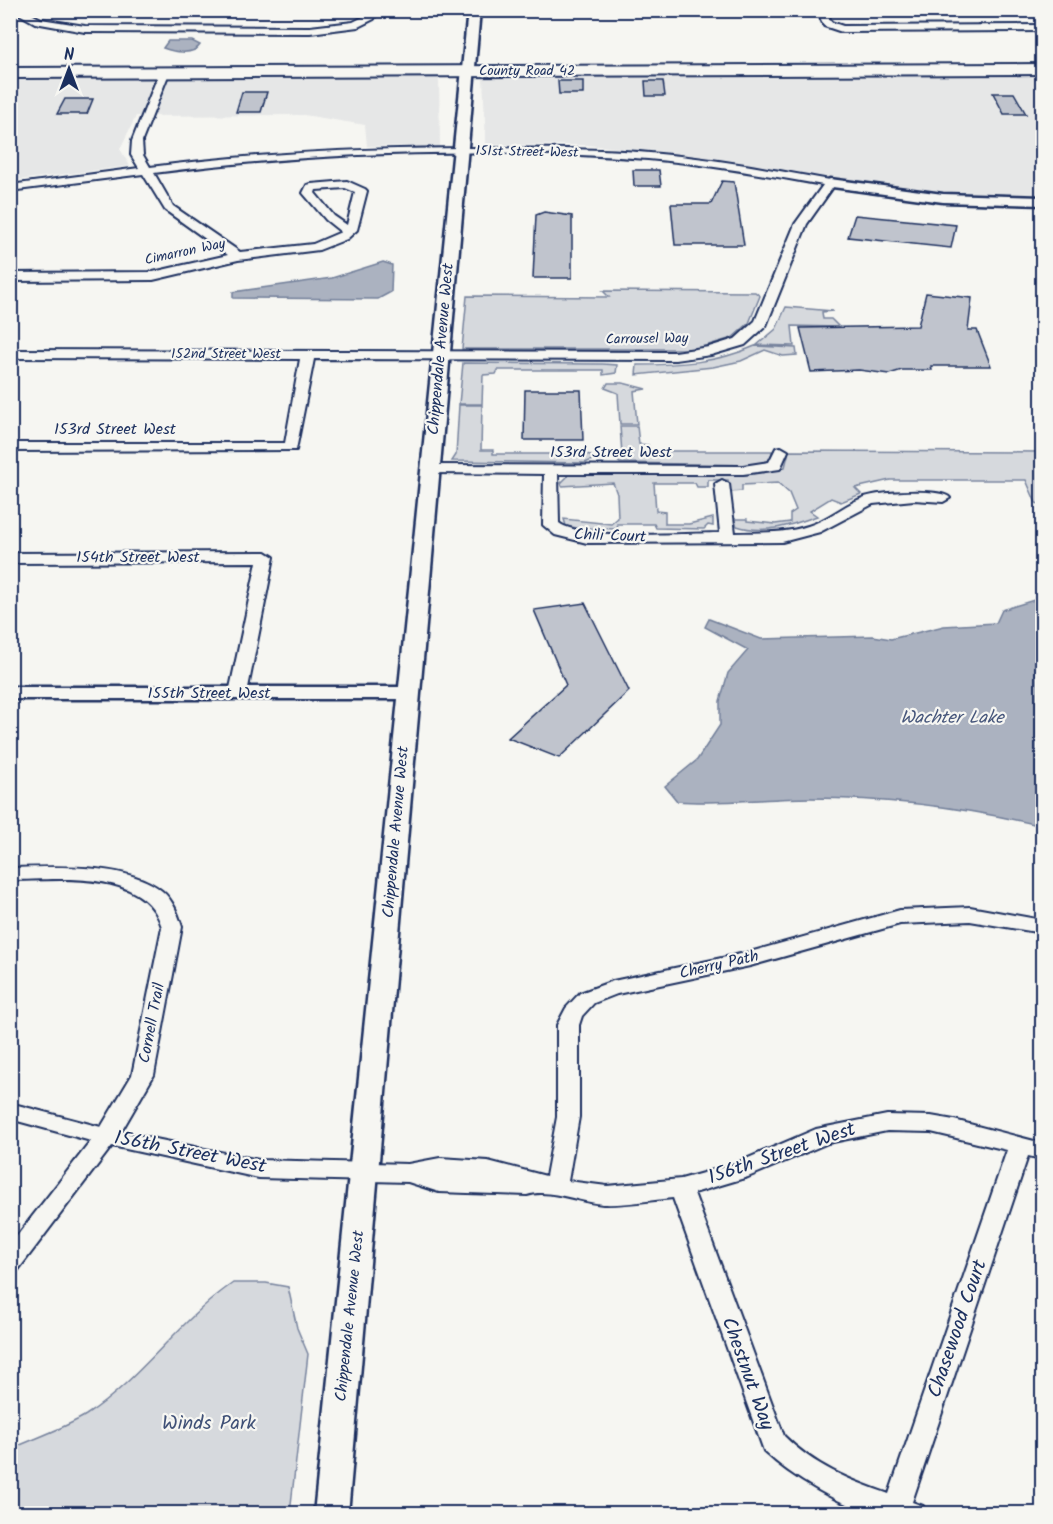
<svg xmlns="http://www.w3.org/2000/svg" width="1053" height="1524" font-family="Kalam,sans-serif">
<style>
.built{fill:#e6e7e7}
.green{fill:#d6d9dd;stroke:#78849e;stroke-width:1.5}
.water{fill:#abb2c0;stroke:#717e99;stroke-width:1.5}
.building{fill:#c0c4cd;stroke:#1b2f5e;stroke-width:1.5}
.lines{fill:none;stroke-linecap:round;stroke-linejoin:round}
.minor-casing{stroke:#1b2f5e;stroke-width:4}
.tertiary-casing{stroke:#1b2f5e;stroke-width:5}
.trunk-casing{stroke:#1b2f5e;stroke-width:4}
.minor{fill:#f6f6f2;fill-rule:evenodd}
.tertiary{fill:#f6f6f2;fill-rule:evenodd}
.trunk{fill:#f6f6f2;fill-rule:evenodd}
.labels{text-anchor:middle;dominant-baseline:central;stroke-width:4.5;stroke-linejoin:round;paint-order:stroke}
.far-street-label{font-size:14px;fill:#1b2f5e;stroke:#f6f6f2}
.street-label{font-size:16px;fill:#1b2f5e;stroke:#f6f6f2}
.water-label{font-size:18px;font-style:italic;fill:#46567b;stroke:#f6f6f2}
.near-street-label{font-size:20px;fill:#1b2f5e;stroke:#f6f6f2}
.near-park-label{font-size:20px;fill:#405177;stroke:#f6f6f2}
</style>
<rect width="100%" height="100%" fill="#f6f6f2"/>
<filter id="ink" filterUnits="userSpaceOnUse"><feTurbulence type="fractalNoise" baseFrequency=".0167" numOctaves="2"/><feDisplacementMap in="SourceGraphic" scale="12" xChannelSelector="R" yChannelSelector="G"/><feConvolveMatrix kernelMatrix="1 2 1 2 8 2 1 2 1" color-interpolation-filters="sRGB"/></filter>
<g filter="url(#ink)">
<!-- built -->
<path class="built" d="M 1042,73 L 1042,195 L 957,193 L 748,169 L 663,152 L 586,145 L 486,145 L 483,77 Z
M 10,78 L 439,78 L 440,147 L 367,146 L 365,125 L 304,115 L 136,116 L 120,149 L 130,166 L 11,181 Z"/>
<!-- green -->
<path class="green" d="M 603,291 L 755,292 L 760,296 L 749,323 L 732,338 L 695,349 L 462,349 L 467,296 L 609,297 Z
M 786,307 L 833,311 L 822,312 L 823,319 L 831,319 L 839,327 L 792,326 L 794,346 L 757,345 L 776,329 Z
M 755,346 L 796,348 L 797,355 L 783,356 L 765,350 L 741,361 L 713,367 L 636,375 L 637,365 C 678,365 717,363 755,346 Z
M 463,363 L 603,364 L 617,365 L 616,373 L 603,375 L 603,370 L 498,370 L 496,374 L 483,375 L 482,404 L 459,404 Z
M 608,383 L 623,383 L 646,389 L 634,391 L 637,424 L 620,424 L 618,393 L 605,388 Z
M 459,405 L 482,405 L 481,450 L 493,450 L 493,454 L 584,454 L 591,455 L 592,460 L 585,463 L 452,461 L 456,455 Z
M 620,426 L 637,426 L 639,444 L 648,445 L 651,451 L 772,451 L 771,460 L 760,465 L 620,463 L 610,454 L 622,454 Z
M 789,451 L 1042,452 L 1042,515 L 1042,505 L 1036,503 L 1026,480 L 890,480 L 855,488 L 861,494 L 841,502 L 831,498 L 810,511 L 817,516 C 792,525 764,535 737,526 L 734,519 L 747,519 L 747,521 L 775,524 L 790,522 L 790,514 L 796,510 L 789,493 L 778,483 L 742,485 L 742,491 L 730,492 L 728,480 L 708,480 L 708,487 L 697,487 L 695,483 L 654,483 L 656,511 L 665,512 L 665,524 L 689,524 L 713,518 L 713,526 L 708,525 L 704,529 L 656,528 L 654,524 L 617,524 L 618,529 L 577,528 L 566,526 L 564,519 L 611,524 L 618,518 L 617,494 L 613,483 L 562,486 L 561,483 L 571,473 L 746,475 L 785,467 Z
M 233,1283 L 266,1283 L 288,1287 L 297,1328 L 308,1354 L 290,1513 L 11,1513 L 11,1449 C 35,1438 63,1429 86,1415 C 140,1380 179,1320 233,1283 Z"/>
<!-- water -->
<path class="water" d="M 168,41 L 192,41 L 200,45 C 193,56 174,52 163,48 Z
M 383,262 L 392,265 L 391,292 L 378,299 L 233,298 L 233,292 L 332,278 Z
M 1034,600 L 1042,602 L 1042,826 C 968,808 887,798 810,798 C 766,798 722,805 677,801 L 665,786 L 697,760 L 720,725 L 720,701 L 728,673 L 748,650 L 705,627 L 709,619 L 761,639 L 873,636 L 891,639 L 944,626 L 996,623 L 1002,610 Z"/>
<!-- building -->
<path class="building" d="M 558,81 L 583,81 L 583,94 L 559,94 Z
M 645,81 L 663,81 L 665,96 L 646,96 Z
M 242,92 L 267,92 L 261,112 L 236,112 Z
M 993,93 L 1014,93 L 1026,114 L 1004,114 Z
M 65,99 L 93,99 L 87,114 L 57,114 Z
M 633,170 L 659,170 L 661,186 L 634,186 Z
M 722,181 L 734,182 L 744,245 L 675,245 L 671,204 L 711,204 Z
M 544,212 L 572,216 L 572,278 L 533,278 L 536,215 Z
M 855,215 L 956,225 L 951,248 L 848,237 Z
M 926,293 L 972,298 L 968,330 L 977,330 L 991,366 L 931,366 L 932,370 L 902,370 L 889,374 L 859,370 L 811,372 L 800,328 L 918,326 Z
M 525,390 L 581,390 L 583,440 L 524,440 Z
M 585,603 L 629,691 L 559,758 L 508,738 L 566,685 L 534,610 Z"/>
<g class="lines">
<!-- minor casing -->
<g class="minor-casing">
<path id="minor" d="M 12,10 L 24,10 L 41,19 L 85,26 L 310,27 L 353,22 L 367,15 L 369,10 L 378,10 L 374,19 L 358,27 L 310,33 L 85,32 L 35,23 Z
M 817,10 L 827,10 L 831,22 L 843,26 L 1042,25 L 1042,31 L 842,32 L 824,26 Z
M 1036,10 L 1042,10 L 1042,17 L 1039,16 Z
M 164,70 L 169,73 L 142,141 L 143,155 L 150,167 C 266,152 373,148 490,148 C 543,149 597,148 650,153 C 710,158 770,169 830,180 L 836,183 L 807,224 L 766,326 L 745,345 L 711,355 L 675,360 L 314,359 L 296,450 L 10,451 L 10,443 L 285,443 L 300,359 L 10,358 L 10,350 L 675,352 L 709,347 L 735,339 L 755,321 L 795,224 L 823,185 C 765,175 706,164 648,159 C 484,147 316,152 154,173 L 173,206 L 240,252 L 313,244 L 341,232 L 326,220 L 303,193 L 307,185 L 311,184 L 347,181 L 365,189 L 367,191 L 357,230 L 347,239 L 319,250 L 238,260 L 153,280 L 10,281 L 10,273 L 153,272 L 228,255 L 165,210 L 143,174 L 10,191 L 10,185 L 139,168 L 131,155 L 132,141 L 159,73 ZM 345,188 L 355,192 L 347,225 L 334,216 L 315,193 L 316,190 Z
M 781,447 L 788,451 L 780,469 L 743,474 L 558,474 L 559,523 C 582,541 686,533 720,533 L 715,484 L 722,480 L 729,484 L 735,533 C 760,532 784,534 808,526 C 828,520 845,504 865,497 C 879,492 942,488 950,498 L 943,502 L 914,500 L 873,504 L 820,532 L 782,542 L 587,543 L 555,535 L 543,525 L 544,474 L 430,473 L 423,469 L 430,465 L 743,466 L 769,462 L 776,448 Z
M 266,552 L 274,557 L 247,693 L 238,698 L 229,693 L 257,562 L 10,563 L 10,553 Z
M 10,868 C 53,867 127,862 162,891 C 173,900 178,914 182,927 L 154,1075 L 121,1132 L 259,1160 L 408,1164 L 440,1158 L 488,1161 L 546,1176 L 557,1117 L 557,1025 L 566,1008 L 580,993 L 613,981 L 750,952 L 900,910 L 970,907 L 1042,920 L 1042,933 L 970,921 L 900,924 L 750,966 L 617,994 L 594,1003 L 582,1016 L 579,1025 L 579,1117 L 568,1181 L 607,1186 L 681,1179 L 732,1165 L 816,1129 L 887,1115 L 931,1116 L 954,1120 L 1042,1143 L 1042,1159 L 1028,1156 L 912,1502 L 923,1506 L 927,1514 C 912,1514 896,1515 881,1514 C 845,1510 789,1475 764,1451 L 673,1198 C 650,1200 626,1205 603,1204 C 578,1202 549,1188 527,1195 L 439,1192 L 408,1182 L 259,1178 L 112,1146 L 18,1270 L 10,1272 L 10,1245 L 91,1141 L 10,1119 L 10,1103 L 101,1127 L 132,1075 L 162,927 C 145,868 59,880 10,880 ZM 887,1131 L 931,1132 L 1007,1150 L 889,1494 C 849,1480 814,1466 784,1436 L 694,1193 L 748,1177 L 828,1143 Z"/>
</g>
<!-- tertiary casing -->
<g class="tertiary-casing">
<path id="tertiary" d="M 468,10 L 480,10 L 348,1514 L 314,1514 L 398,699 L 10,699 L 10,687 L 399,687 Z
M 830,179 L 943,194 L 1042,197 L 1042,205 L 943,202 L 825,186 L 823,183 Z"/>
</g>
<!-- trunk casing -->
<g class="trunk-casing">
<path id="trunk" d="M 1042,64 L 1042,74 L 10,78 L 10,68 Z"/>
</g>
<!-- minor -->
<use href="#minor" class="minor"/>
<!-- tertiary -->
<use href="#tertiary" class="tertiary"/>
<!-- trunk -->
<use href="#trunk" class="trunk"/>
</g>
</g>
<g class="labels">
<!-- far-street labels -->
<g class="far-street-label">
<text x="527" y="71">County Road 42</text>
<text transform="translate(527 152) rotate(1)">151st Street West</text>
<text transform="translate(185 252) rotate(-12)">Cimarron Way</text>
<text transform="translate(647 339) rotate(-1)">Carrousel Way</text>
<text x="226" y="354">152nd Street West</text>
</g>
<!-- street labels -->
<g class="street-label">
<text transform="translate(441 349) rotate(-85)">Chippendale Avenue West</text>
<text x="115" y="429">153rd Street West</text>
<text x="611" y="452">153rd Street West</text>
<text transform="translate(610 536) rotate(2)">Chili Court</text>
<text x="138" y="557">154th Street West</text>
<text x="209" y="693">155th Street West</text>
<text transform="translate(396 832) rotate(-85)">Chippendale Avenue West</text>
<text transform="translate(719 965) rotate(-13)">Cherry Path</text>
<text transform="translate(152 1023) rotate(-79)">Cornell Trail</text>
<text transform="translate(350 1316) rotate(-84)">Chippendale Avenue West</text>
</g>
<!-- water labels -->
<g class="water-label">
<text x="952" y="718">Wachter Lake</text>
</g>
<!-- near-street labels -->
<g class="near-street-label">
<text transform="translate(190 1153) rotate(11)">156th Street West</text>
<text transform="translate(782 1154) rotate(-19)">156th Street West</text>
<text transform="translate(958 1329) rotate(-71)">Chasewood Court</text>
<text transform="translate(747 1374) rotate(70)">Chestnut Way</text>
</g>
<!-- near-park labels -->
<g class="near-park-label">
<text x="209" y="1424">Winds Park</text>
</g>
</g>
<!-- margin -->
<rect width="1053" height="1524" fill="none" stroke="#f6f6f2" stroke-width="36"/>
<rect x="18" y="18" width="1017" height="1488" fill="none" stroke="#1b2f5e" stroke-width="2" filter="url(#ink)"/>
<!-- north arrow -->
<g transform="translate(69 69)" stroke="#f6f6f2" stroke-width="4.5" paint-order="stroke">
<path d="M0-4.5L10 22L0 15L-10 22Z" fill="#1b2f5e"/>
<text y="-9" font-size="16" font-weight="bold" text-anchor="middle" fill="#1b2f5e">N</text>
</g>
</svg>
